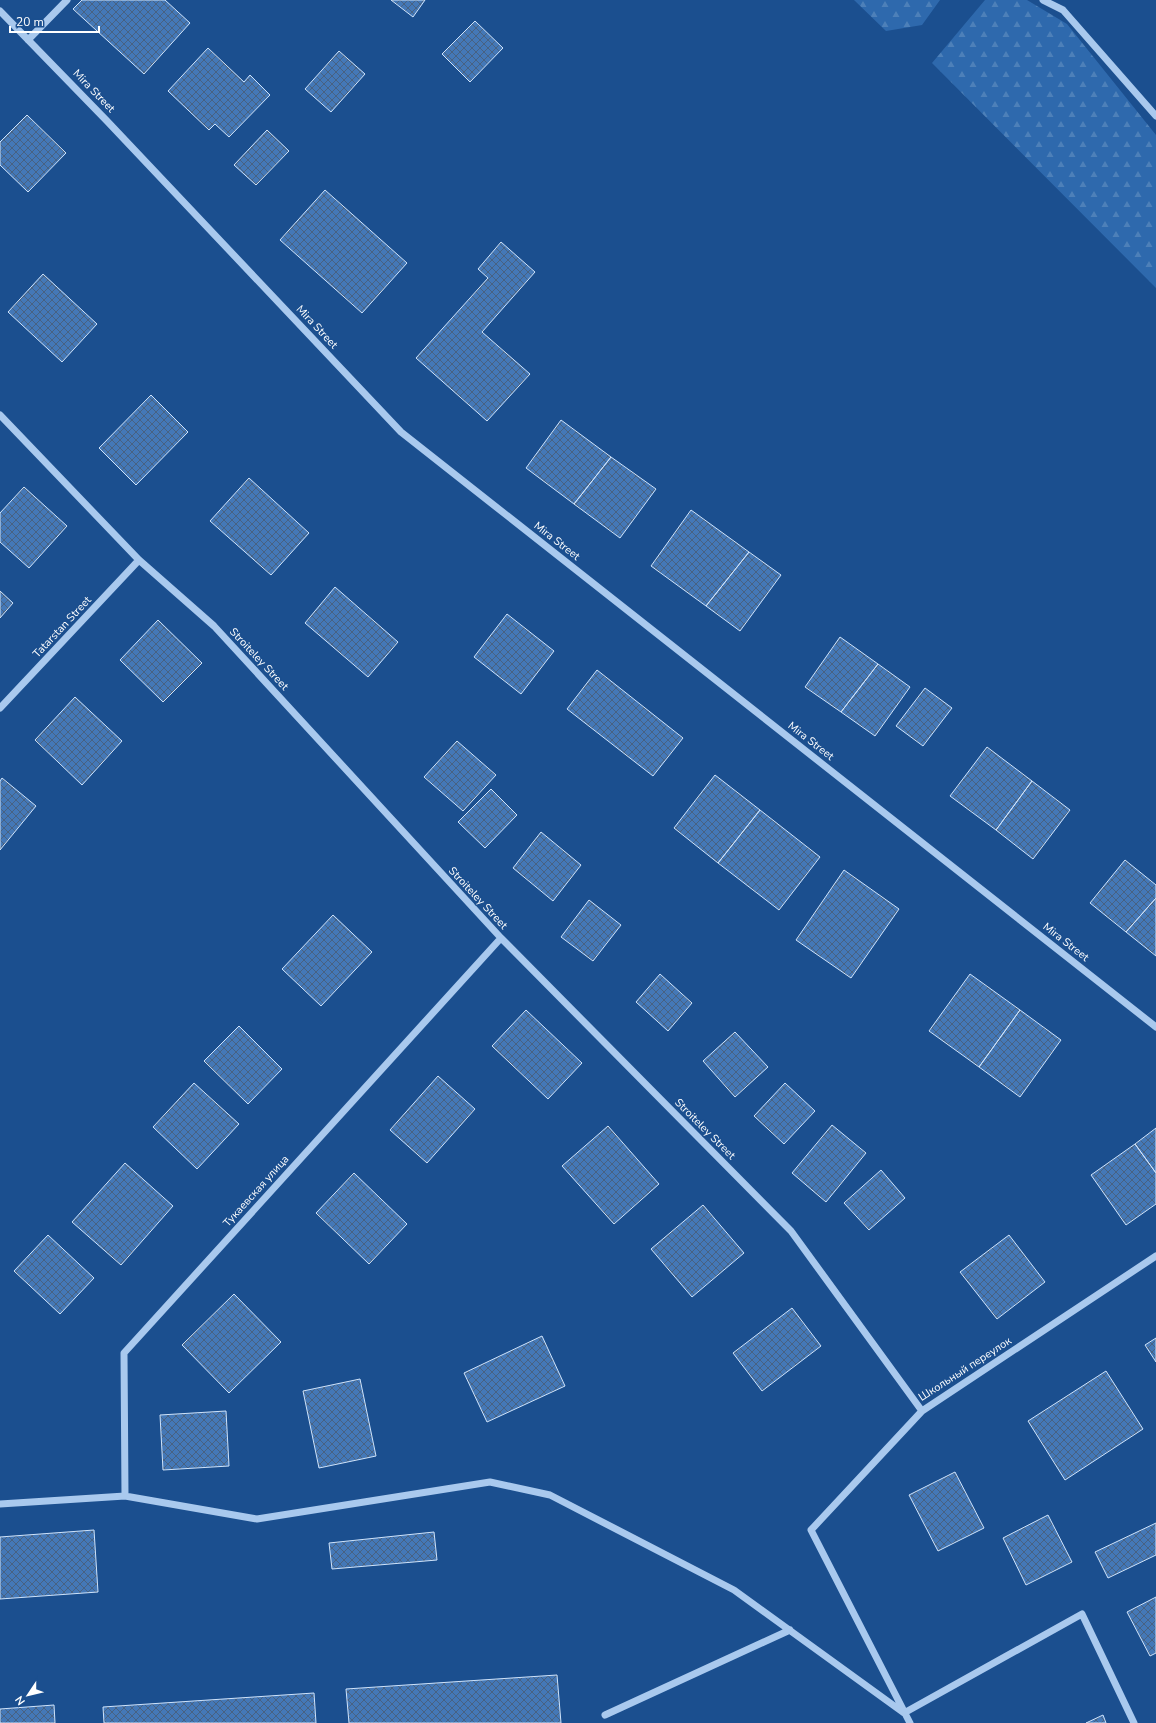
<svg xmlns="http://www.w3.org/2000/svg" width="1156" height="1723" font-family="'Nunito Sans',sans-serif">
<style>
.forest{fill:url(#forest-firs)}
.building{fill:url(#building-cross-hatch);stroke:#cfe3fa}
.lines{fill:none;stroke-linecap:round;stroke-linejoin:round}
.minor{stroke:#a9c9ee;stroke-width:7}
.labels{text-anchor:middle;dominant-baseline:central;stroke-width:3;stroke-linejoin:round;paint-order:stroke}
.street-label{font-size:11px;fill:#fff;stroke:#1b4f8f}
</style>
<defs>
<pattern id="forest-firs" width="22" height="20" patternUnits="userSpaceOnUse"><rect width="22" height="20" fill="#2e69ad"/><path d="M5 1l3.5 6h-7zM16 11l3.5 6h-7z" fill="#4d80b9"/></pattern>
<pattern id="building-cross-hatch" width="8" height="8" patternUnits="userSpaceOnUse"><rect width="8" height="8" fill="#4478b7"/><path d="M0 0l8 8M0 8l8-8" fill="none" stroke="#486282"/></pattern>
</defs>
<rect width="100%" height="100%" fill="#1b4f8f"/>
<!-- forest -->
<path class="forest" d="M 854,0 L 940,0 L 922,25 L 886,31 Z
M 985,0 L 1027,0 L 1067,24 L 1156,135 L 1156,288 L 932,63 Z"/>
<!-- building -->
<path class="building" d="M 82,0 L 165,0 L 190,23 L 144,74 L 73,9 Z
M 391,0 L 425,0 L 413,17 Z
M 475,21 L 503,48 L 470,82 L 442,54 Z
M 208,48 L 244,82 L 250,75 L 270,95 L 229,137 L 215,124 L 209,130 L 168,91 Z
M 339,51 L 365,74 L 331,112 L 305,89 Z
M 27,115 L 66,153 L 28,192 L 0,165 L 0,142 Z
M 267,130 L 289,151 L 256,185 L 234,165 Z
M 325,190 L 407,263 L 362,313 L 280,240 Z
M 501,242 L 535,272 L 482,332 L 530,374 L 487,421 L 416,358 L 488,278 L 478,269 Z
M 43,274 L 97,324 L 62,362 L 8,312 Z
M 151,395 L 188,432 L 136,485 L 99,448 Z
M 561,420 L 611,457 L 574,504 L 526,468 Z
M 611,457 L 656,489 L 620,538 L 574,504 Z
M 249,478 L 309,533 L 271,575 L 210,521 Z
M 24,487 L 67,526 L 29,568 L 0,542 L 0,513 Z
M 691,510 L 749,552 L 706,606 L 651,566 Z
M 749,552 L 781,575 L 740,631 L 706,606 Z
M 335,587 L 398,642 L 368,677 L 305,623 Z
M 0,591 L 13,603 L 0,618 Z
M 507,614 L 554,651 L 521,694 L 474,657 Z
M 158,620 L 202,663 L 163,702 L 120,660 Z
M 840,637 L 878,664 L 841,712 L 805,687 Z
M 878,664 L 910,687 L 875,736 L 841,712 Z
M 597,670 L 683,738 L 653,776 L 567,709 Z
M 925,688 L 952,708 L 923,746 L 896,726 Z
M 75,697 L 122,741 L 82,785 L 35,740 Z
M 457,741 L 496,775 L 463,811 L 424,777 Z
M 987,747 L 1032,781 L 996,830 L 950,796 Z
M 715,775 L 760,810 L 718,863 L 674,828 Z
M 2,778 L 36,806 L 0,850 L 0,781 Z
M 1032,781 L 1070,810 L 1033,859 L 996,830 Z
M 491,789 L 517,815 L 485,848 L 458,822 Z
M 760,810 L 820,857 L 779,910 L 718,863 Z
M 541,832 L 581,865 L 553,901 L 513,868 Z
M 1125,860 L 1156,885 L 1156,898 L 1126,932 L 1090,903 Z
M 844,870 L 899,909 L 851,978 L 796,940 Z
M 1156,898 L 1156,956 L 1126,932 Z
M 589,900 L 621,925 L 593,961 L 561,937 Z
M 333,915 L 372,952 L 321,1006 L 282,969 Z
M 660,974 L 692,1003 L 668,1031 L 636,1002 Z
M 970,974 L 1020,1010 L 979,1067 L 929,1031 Z
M 526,1010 L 582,1063 L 548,1099 L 492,1046 Z
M 1020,1010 L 1061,1040 L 1020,1097 L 979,1067 Z
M 239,1026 L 282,1069 L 248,1104 L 204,1061 Z
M 735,1032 L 768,1067 L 735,1097 L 703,1061 Z
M 438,1076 L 475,1109 L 427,1163 L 390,1130 Z
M 194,1083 L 239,1124 L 197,1169 L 153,1127 Z
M 785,1083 L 815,1111 L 784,1144 L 754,1116 Z
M 832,1125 L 866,1153 L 826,1202 L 792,1173 Z
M 608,1126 L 659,1184 L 614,1224 L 562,1166 Z
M 1156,1128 L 1156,1173 L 1135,1144 Z
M 1135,1144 L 1156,1173 L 1156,1204 L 1126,1225 L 1091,1175 Z
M 125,1163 L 173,1206 L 121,1265 L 72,1222 Z
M 881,1170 L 905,1198 L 869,1230 L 844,1203 Z
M 354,1173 L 407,1224 L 369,1264 L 316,1213 Z
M 703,1205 L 744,1253 L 692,1297 L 651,1249 Z
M 48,1235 L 94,1278 L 60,1314 L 14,1271 Z
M 1009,1235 L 1045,1282 L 997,1319 L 960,1272 Z
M 234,1294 L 281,1342 L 229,1393 L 182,1345 Z
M 792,1308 L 821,1346 L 762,1391 L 733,1353 Z
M 542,1336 L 565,1386 L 487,1422 L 464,1373 Z
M 1156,1338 L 1156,1362 L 1145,1345 Z
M 1106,1371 L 1143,1429 L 1065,1480 L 1028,1421 Z
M 360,1379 L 376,1456 L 319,1468 L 303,1391 Z
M 226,1411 L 229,1466 L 163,1470 L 160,1415 Z
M 955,1472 L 984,1528 L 938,1551 L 909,1495 Z
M 1048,1515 L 1072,1562 L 1026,1585 L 1003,1538 Z
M 1156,1523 L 1156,1555 L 1108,1578 L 1095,1552 Z
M 94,1530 L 98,1592 L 0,1599 L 0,1537 Z
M 434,1532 L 437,1560 L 332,1569 L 329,1543 Z
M 1156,1597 L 1156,1653 L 1150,1656 L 1127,1612 Z
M 557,1675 L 561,1723 L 349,1723 L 346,1689 Z
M 314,1693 L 316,1723 L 104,1723 L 103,1707 Z
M 54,1705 L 55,1723 L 0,1723 L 0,1709 Z
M 1103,1715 L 1106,1723 L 1086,1723 Z"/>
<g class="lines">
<!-- minor -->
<path class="minor" d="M 1043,0 L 1063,10 L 1156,116
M 0,11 L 107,121 L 401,432 L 1156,1027
M 28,40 L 67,0
M 0,415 L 139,560 L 214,626 L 501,938 L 791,1231 L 922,1411
M 0,708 L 139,560
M 125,1496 L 124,1353 L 501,938
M 0,1504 L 125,1496 L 257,1519 L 490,1482 L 550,1495 L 734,1590 L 904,1713 L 1082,1614 L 1134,1723
M 605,1715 L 790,1630
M 910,1723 L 811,1530 L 922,1411 L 1156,1256"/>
</g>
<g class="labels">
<!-- street labels -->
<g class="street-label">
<text transform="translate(94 91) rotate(46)">Mira Street</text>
<text transform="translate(317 327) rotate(47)">Mira Street</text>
<text transform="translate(557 541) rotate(38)">Mira Street</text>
<text transform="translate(62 627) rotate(-47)">Tatarstan Street</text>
<text transform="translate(259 659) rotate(47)">Stroiteley Street</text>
<text transform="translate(811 741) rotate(38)">Mira Street</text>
<text transform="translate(478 898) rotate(47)">Stroiteley Street</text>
<text transform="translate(1066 942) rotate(38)">Mira Street</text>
<text transform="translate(705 1129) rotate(45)">Stroiteley Street</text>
<text transform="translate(256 1191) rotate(-48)">Тукаевская улица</text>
<text transform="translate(965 1369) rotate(-33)">Школьный переулок</text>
</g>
</g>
<!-- north arrow -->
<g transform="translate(28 1695) rotate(235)" stroke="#1b4f8f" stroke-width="3" paint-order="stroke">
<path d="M0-3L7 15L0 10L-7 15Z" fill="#ffffff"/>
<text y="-6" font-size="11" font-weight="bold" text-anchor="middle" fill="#ffffff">N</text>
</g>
<!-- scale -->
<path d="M10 26v6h89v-6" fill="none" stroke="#ffffff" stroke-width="2"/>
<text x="16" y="26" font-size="12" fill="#ffffff" stroke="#1b4f8f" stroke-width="3" paint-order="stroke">20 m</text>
</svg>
